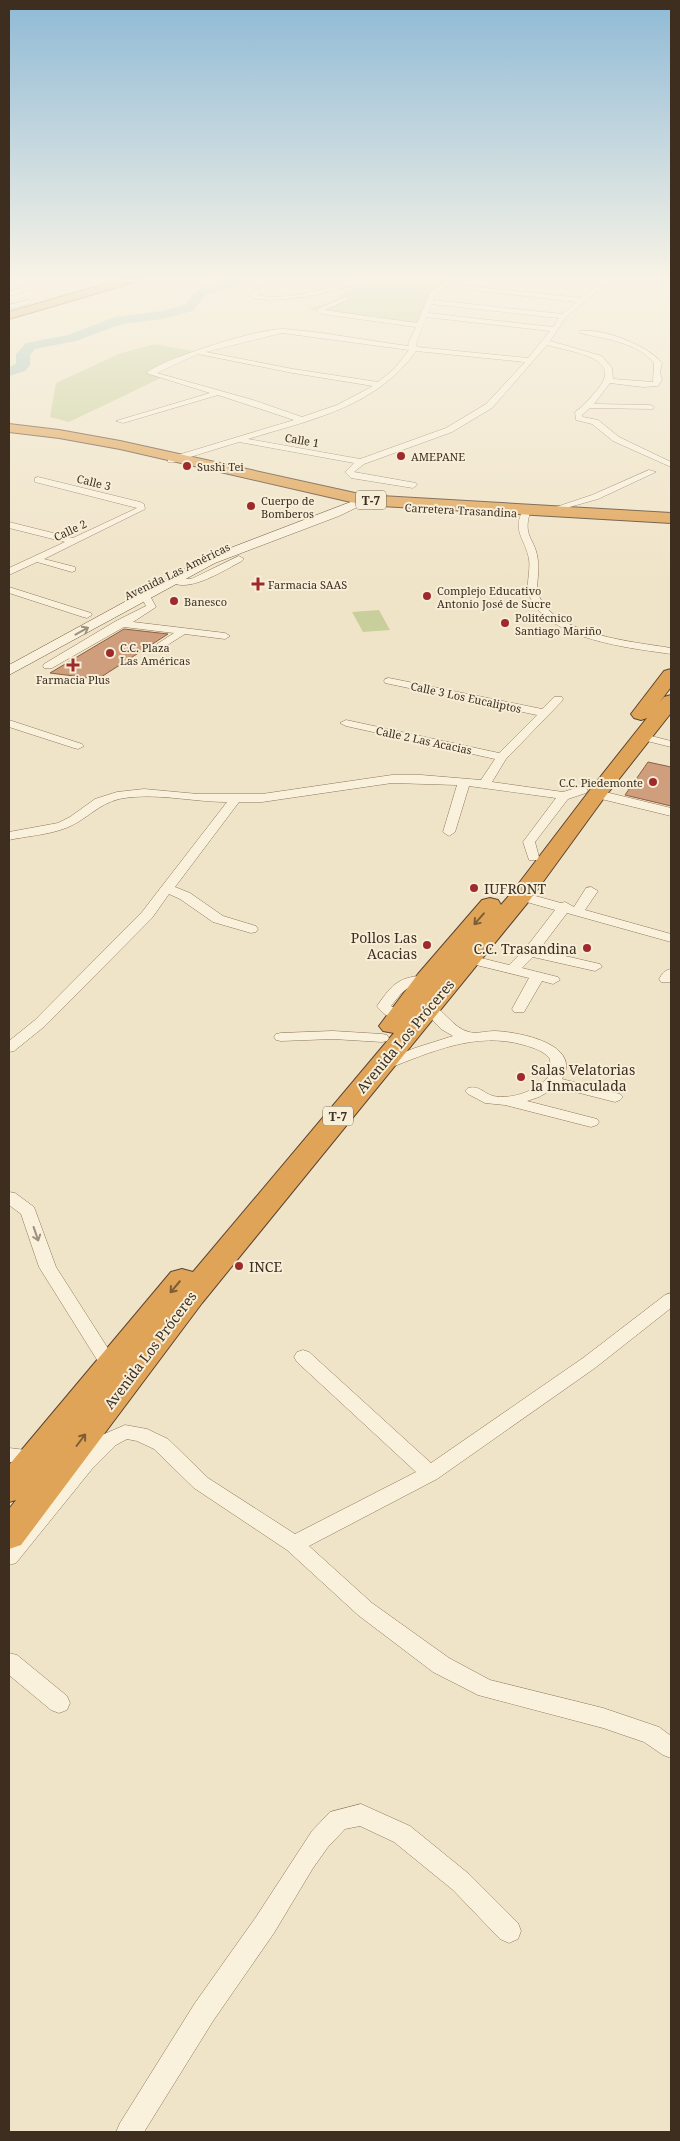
<svg xmlns="http://www.w3.org/2000/svg" width="680" height="2141" font-family="'Noto Serif',serif">
<style>
.green{fill:#c9cf9b}
.lines{fill:none;stroke-linecap:round;stroke-linejoin:round}
.river{fill:#a9c4bc;fill-rule:evenodd}
.building{fill:#cf9f7d;stroke:#8d5f41}
.street-casing{stroke:#8d765c;stroke-width:1}
.secondary-casing{stroke:#6f573f;stroke-width:1}
.highway-casing{stroke:#5b4430;stroke-width:2}
.street{fill:#faf1dc;fill-rule:evenodd}
.secondary{fill:#faf1dc;fill-rule:evenodd}
.highway{fill:#e0a458;fill-rule:evenodd}
.oneway{stroke:#9c907e}
.oneway2{stroke:#7e5d36}
.poi-dot{fill:#9e2a2b;stroke:#f7eed8;stroke-width:2}
.labels{text-anchor:middle;dominant-baseline:central;stroke-width:4;stroke-linejoin:round;paint-order:stroke}
.far-street-label{font-size:11px;fill:#3d2e20;stroke:#f7eed8}
.far-poi-label{font-size:11px;fill:#3d2e20;stroke:#f7eed8;text-anchor:start}
.shield{fill:#f7eed8;stroke:#756857;stroke-width:1}
.shield-label{font-size:12px;font-weight:bold;fill:#3d2e20}
.poi-label{font-size:14px;fill:#3d2e20;stroke:#f7eed8;text-anchor:start}
.street-label{font-size:14px;fill:#3d2e20;stroke:#f7eed8}
</style>
<rect width="100%" height="100%" fill="#f0e4c8"/>
<!-- green -->
<path class="green" d="M 375,278 L 449,278 L 452,280 L 434,293 L 434,299 L 424,322 L 413,323 L 307,309 L 330,302 L 353,288 Z
M 155,344 L 193,351 L 147,373 L 161,378 L 69,422 L 50,417 L 56,383 L 121,353 Z
M 379,610 L 390,630 L 363,632 L 352,612 Z"/>
<g class="lines">
<!-- river -->
<path class="river" d="M 236,278 L 256,278 L 254,281 L 205,295 L 193,311 L 162,319 L 122,324 L 76,341 L 35,349 L 30,355 L 30,365 L 25,371 L 9,376 L 9,367 L 16,364 L 16,354 L 26,343 L 68,335 L 115,317 L 162,311 L 185,305 L 197,289 Z"/>
</g>
<!-- building -->
<path class="building" d="M 124,629 L 168,634 L 98,679 L 50,673 Z
M 648,762 L 671,767 L 671,806 L 625,795 Z"/>
<g class="lines">
<!-- street casing -->
<g class="street-casing">
<path id="street" d="M 55,278 L 66,278 L 9,296 L 9,292 Z
M 287,278 L 297,278 L 257,295 C 286,302 332,287 360,278 L 371,278 C 351,289 268,308 249,296 L 254,291 Z
M 449,278 L 457,278 L 450,284 L 581,298 L 600,283 L 566,278 L 604,280 L 613,278 L 566,317 L 550,341 L 602,356 L 612,368 L 613,379 L 653,382 L 654,363 C 637,342 605,339 580,333 L 580,331 C 603,328 647,345 662,363 L 660,372 L 662,380 L 658,386 L 643,387 L 610,383 L 594,404 L 650,405 L 654,407 L 653,409 L 590,408 L 582,415 L 583,417 L 598,420 L 619,437 L 671,462 L 671,467 L 613,441 L 592,424 L 576,420 L 575,412 C 584,406 590,398 597,390 C 626,357 570,352 547,345 L 492,408 L 452,432 L 364,464 L 354,472 L 416,483 L 417,485 L 413,488 L 351,478 L 345,472 L 354,463 L 239,442 L 174,462 L 168,462 L 168,458 L 294,420 L 218,395 L 123,423 L 116,421 L 210,393 L 146,373 C 165,358 260,328 284,329 C 326,332 368,341 409,346 L 408,344 L 416,327 L 322,314 L 316,310 L 345,297 L 348,299 L 347,300 L 324,310 L 417,323 L 430,293 ZM 446,287 L 577,302 L 562,314 L 433,300 L 435,295 ZM 431,304 L 559,318 L 553,327 L 428,313 ZM 426,317 L 550,331 L 528,358 L 417,347 L 416,344 ZM 282,333 L 409,350 L 394,369 L 378,382 L 293,369 L 206,352 ZM 416,351 L 525,362 L 486,404 L 446,428 L 360,459 L 248,439 C 310,420 377,407 416,351 ZM 198,354 L 293,373 L 373,386 L 337,405 L 302,417 L 253,400 L 157,373 Z
M 29,300 L 32,302 L 31,303 L 9,309 L 9,305 Z
M 649,470 L 656,472 L 598,499 L 566,508 L 571,513 L 570,515 L 564,515 L 556,507 L 592,495 Z
M 38,477 L 140,502 L 144,504 L 145,509 L 44,559 L 75,567 L 75,571 L 72,572 L 37,562 L 9,575 L 9,568 L 65,542 L 9,528 L 9,522 L 73,538 L 137,508 L 35,482 L 35,478 Z
M 527,507 L 531,510 C 521,537 536,538 538,561 C 540,572 535,585 539,596 C 555,635 635,642 671,648 L 671,654 C 630,648 549,640 530,597 C 525,585 531,571 529,559 C 525,538 511,531 524,508 Z
M 239,556 L 244,559 L 242,561 C 226,569 187,595 170,581 L 175,578 L 191,579 Z
M 9,587 L 91,613 L 92,615 L 87,618 L 83,617 L 9,593 Z
M 146,593 L 149,594 L 156,607 L 133,622 L 225,633 L 230,636 L 225,639 L 185,634 L 161,649 L 156,646 L 157,644 L 174,633 L 124,627 L 52,668 L 44,668 L 43,666 L 44,664 L 116,621 L 146,606 L 141,596 Z
M 389,678 L 542,709 L 554,697 L 562,697 L 563,699 L 562,701 L 506,759 L 492,782 L 563,792 L 582,786 L 588,790 L 586,793 L 568,799 L 535,842 L 539,857 L 537,860 L 529,860 L 523,842 L 556,798 L 469,786 L 455,832 L 449,836 L 443,832 L 457,785 L 392,783 L 262,802 L 239,802 L 175,887 L 190,893 L 223,916 L 256,926 L 258,929 L 256,932 L 251,933 L 213,922 L 180,899 L 169,894 L 152,918 L 45,1026 L 14,1051 L 9,1052 L 9,1041 L 35,1020 L 142,912 L 227,802 C 192,802 154,792 119,799 C 98,804 85,821 66,828 C 48,835 27,836 9,840 L 9,832 L 58,823 L 70,817 L 95,799 L 117,792 L 144,789 L 198,794 L 262,794 L 392,775 L 421,775 L 481,780 L 495,759 L 346,726 L 340,723 L 346,720 L 499,753 L 537,715 L 385,683 L 384,681 L 385,679 Z
M 9,720 L 82,744 L 84,746 L 78,749 L 74,748 L 9,727 Z
M 643,734 L 671,741 L 671,747 L 639,739 L 637,737 Z
M 597,790 L 671,808 L 671,816 L 593,797 L 591,794 Z
M 591,887 L 598,891 L 585,910 L 671,934 L 671,942 L 567,913 L 539,950 L 600,964 L 602,967 L 595,971 L 533,957 L 522,968 L 558,977 L 560,980 L 553,984 L 542,981 L 524,1012 L 514,1012 L 512,1009 L 529,978 L 464,962 L 462,959 L 469,955 L 509,965 L 525,949 L 555,910 L 516,899 L 514,896 L 516,893 L 521,892 L 561,903 L 565,902 L 574,907 L 586,888 Z
M 671,969 L 671,982 L 661,982 L 659,979 C 662,974 665,970 671,969 Z
M 427,975 L 434,979 L 432,982 C 407,988 408,984 391,1006 L 407,1016 L 405,1019 C 395,1022 383,1015 377,1006 C 393,983 399,977 427,975 Z
M 429,1004 C 443,1007 452,1028 469,1032 C 476,1034 487,1031 495,1031 C 519,1032 583,1044 562,1079 L 620,1094 L 623,1097 L 620,1100 L 615,1102 L 556,1087 L 539,1097 L 527,1101 L 597,1119 L 599,1122 L 597,1125 L 591,1127 L 505,1105 L 485,1103 L 468,1094 L 465,1091 L 468,1088 C 479,1085 483,1093 493,1096 C 513,1100 540,1090 551,1073 L 550,1059 C 544,1051 534,1048 524,1045 C 476,1031 431,1052 387,1069 L 377,1069 L 375,1066 L 377,1063 L 415,1048 L 453,1036 L 441,1029 L 424,1011 L 422,1008 L 424,1005 Z
M 333,1031 L 382,1034 L 387,1035 L 389,1038 L 387,1041 L 382,1042 L 333,1039 L 281,1041 L 276,1040 L 274,1037 L 276,1034 L 281,1033 Z
M 9,1192 L 15,1193 L 34,1207 L 56,1267 L 116,1361 L 119,1366 L 116,1371 L 110,1373 L 104,1371 L 39,1267 L 21,1214 L 9,1205 Z
M 671,1293 L 671,1308 L 595,1368 L 437,1479 L 309,1546 L 372,1603 L 449,1658 L 490,1680 L 603,1708 L 659,1727 L 671,1736 L 671,1758 L 663,1755 L 644,1742 L 603,1728 L 478,1695 L 433,1672 L 358,1615 L 287,1550 L 194,1488 L 154,1449 L 137,1441 L 127,1439 L 116,1445 L 92,1469 L 16,1563 L 9,1565 L 9,1543 L 78,1459 L 102,1435 L 125,1425 L 147,1429 L 168,1439 L 208,1478 L 295,1534 L 416,1472 L 297,1362 L 294,1357 L 297,1352 L 303,1350 L 309,1352 L 431,1463 L 583,1358 L 665,1295 Z
M 9,1448 L 42,1452 L 45,1457 L 42,1462 L 35,1464 L 9,1462 Z
M 9,1653 L 17,1655 L 67,1696 L 70,1703 L 67,1710 L 59,1713 L 51,1710 L 9,1675 Z
M 361,1804 L 410,1826 L 469,1874 L 518,1923 L 521,1931 L 518,1939 L 509,1943 L 500,1939 L 453,1890 L 394,1842 L 360,1826 L 345,1829 L 328,1847 L 313,1868 L 274,1933 L 213,2021 L 144,2132 L 116,2132 L 120,2123 L 195,2003 L 256,1917 L 312,1831 L 330,1812 Z"/>
</g>
<!-- secondary casing -->
<g class="secondary-casing">
<path id="secondary" d="M 364,497 L 370,500 L 368,502 L 339,516 L 215,563 L 9,675 L 9,665 L 207,557 Z"/>
</g>
<!-- highway casing -->
<g class="highway-casing">
<path id="highway" d="M 125,278 L 143,278 L 142,280 L 9,319 L 9,312 Z
M 9,424 L 59,430 L 120,441 L 364,495 L 671,513 L 671,523 L 364,505 L 120,449 L 59,438 L 9,432 Z
M 671,669 L 671,687 L 659,703 L 664,697 L 671,695 L 671,713 L 604,798 L 529,901 L 202,1303 L 21,1545 L 9,1549 L 9,1509 L 16,1500 L 9,1502 L 9,1465 L 171,1272 L 182,1269 L 193,1272 L 394,1033 L 383,1031 L 379,1026 L 418,974 L 482,900 L 490,898 L 498,900 L 501,905 L 513,891 L 590,790 L 647,718 L 641,720 L 634,718 L 631,714 L 664,671 Z"/>
</g>
<!-- street -->
<use href="#street" class="street"/>
<!-- secondary -->
<use href="#secondary" class="secondary"/>
<!-- highway -->
<use href="#highway" class="highway"/>
</g>
<!-- one-way arrows -->
<defs><path id="oneway-shaft" d="M-6 0H5M1.5-3L5.5 0L1.5 3" fill="none" stroke-width="1.6" stroke-linecap="round" stroke-linejoin="round" transform="scale(1.25)"/></defs>
<g class="oneway">
<use href="#oneway-shaft" transform="translate(82 631) rotate(-29)"/>
<use href="#oneway-shaft" transform="translate(36 1234) rotate(71)"/>
</g>
<g class="oneway2">
<use href="#oneway-shaft" transform="translate(479 919) rotate(131)"/>
<use href="#oneway-shaft" transform="translate(175 1287) rotate(130)"/>
<use href="#oneway-shaft" transform="translate(81 1440) rotate(-53)"/>
</g>
<!-- sky -->
<linearGradient id="sky" x2="0" y2="1"><stop stop-color="#8fbad6"/><stop offset="0.48" stop-color="#f8f3e6"/><stop offset="1" stop-color="#f8f3e6" stop-opacity="0"/></linearGradient>
<rect width="680" height="578" fill="url(#sky)"/>
<!-- markers -->
<g class="poi-dot">
<circle cx="401" cy="456" r="5"/>
<circle cx="187" cy="466" r="5"/>
<circle cx="251" cy="506" r="5"/>
<path d="M255.5 576.5h5v5h5v5h-5v5h-5v-5h-5v-5h5z"/>
<circle cx="427" cy="596" r="5"/>
<circle cx="174" cy="601" r="5"/>
<circle cx="505" cy="623" r="5"/>
<circle cx="110" cy="653" r="5"/>
<path d="M70.5 657.5h5v5h5v5h-5v5h-5v-5h-5v-5h5z"/>
<circle cx="653" cy="782" r="5"/>
<circle cx="474" cy="888" r="5"/>
<circle cx="427" cy="945" r="5"/>
<circle cx="587" cy="948" r="5"/>
<circle cx="521" cy="1077" r="5"/>
<circle cx="239" cy="1266" r="5"/>
</g>
<g class="labels">
<!-- far-street labels -->
<g class="far-street-label">
<text transform="translate(302 440) rotate(10)">Calle 1</text>
<text transform="translate(94 482) rotate(14)">Calle 3</text>
<text transform="translate(461 510) rotate(3)">Carretera Trasandina</text>
<text transform="translate(70 530) rotate(-25)">Calle 2</text>
<text transform="translate(177 571) rotate(-26)">Avenida Las Américas</text>
<text transform="translate(466 697) rotate(12)">Calle 3 Los Eucaliptos</text>
<text transform="translate(424 740) rotate(12)">Calle 2 Las Acacias</text>
</g>
<!-- far-poi labels -->
<g class="far-poi-label">
<text x="411" y="456">AMEPANE</text>
<text x="197" y="466">Sushi Tei</text>
<text x="261" y="500">Cuerpo de<tspan x="261" dy="13">Bomberos</tspan></text>
<text x="268" y="584">Farmacia SAAS</text>
<text x="437" y="590">Complejo Educativo<tspan x="437" dy="13">Antonio José de Sucre</tspan></text>
<text x="184" y="601">Banesco</text>
<text x="515" y="617">Politécnico<tspan x="515" dy="13">Santiago Mariño</tspan></text>
<text x="120" y="647">C.C. Plaza<tspan x="120" dy="13">Las Américas</tspan></text>
<text x="73" y="679" text-anchor="middle">Farmacia Plus</text>
<text x="643" y="782" text-anchor="end">C.C. Piedemonte</text>
</g>
<!-- shield labels -->
<g class="shield">
<rect x="356" y="490.5" width="30" height="19" rx="4"/>
<rect x="323" y="1106.5" width="30" height="19" rx="4"/>
</g>
<g class="shield-label">
<text x="371" y="500">T-7</text>
<text x="338" y="1116">T-7</text>
</g>
<!-- poi labels -->
<g class="poi-label">
<text x="484" y="888">IUFRONT</text>
<text x="417" y="937" text-anchor="end">Pollos Las<tspan x="417" dy="16">Acacias</tspan></text>
<text x="577" y="948" text-anchor="end">C.C. Trasandina</text>
<text x="531" y="1069">Salas Velatorias<tspan x="531" dy="16">la Inmaculada</tspan></text>
<text x="249" y="1266">INCE</text>
</g>
<!-- street labels -->
<g class="street-label">
<text transform="translate(405 1036) rotate(-50)">Avenida Los Próceres</text>
<text transform="translate(150 1350) rotate(-53)">Avenida Los Próceres</text>
</g>
</g>
<!-- border -->
<rect width="680" height="2141" fill="none" stroke="#3d2e20" stroke-width="20"/>
</svg>
